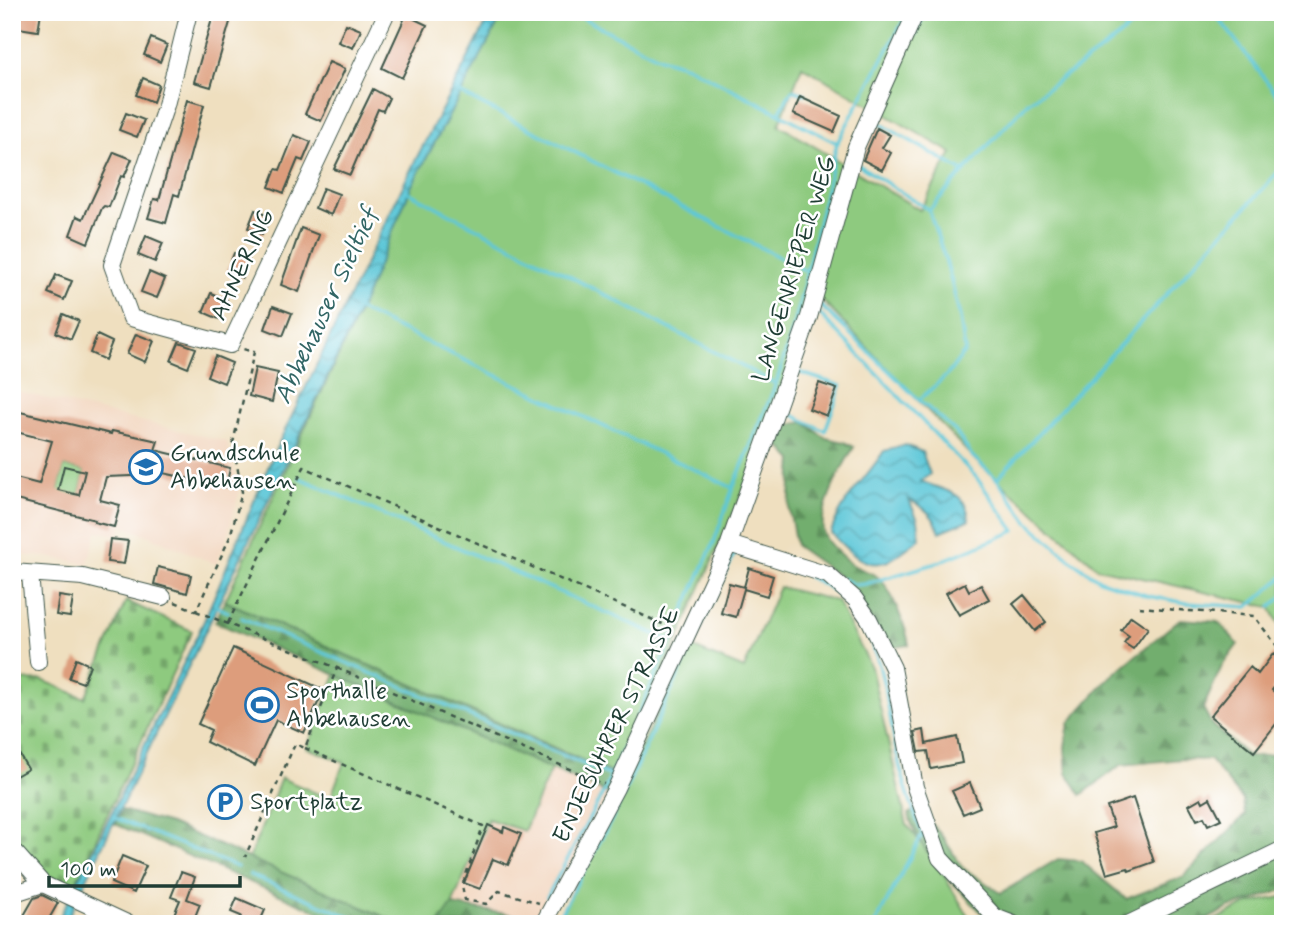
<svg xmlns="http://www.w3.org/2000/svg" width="1295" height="936" font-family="Mynerve,sans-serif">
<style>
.built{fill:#f2d5be}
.grass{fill:#8eca7f;stroke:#56845a;stroke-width:2;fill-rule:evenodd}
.forest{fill:url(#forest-firs);stroke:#487651;stroke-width:2}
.cemetery{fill:url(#cemetery-stones);stroke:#56845a;stroke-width:2}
.water{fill:url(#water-waves);stroke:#3e8286;stroke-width:2}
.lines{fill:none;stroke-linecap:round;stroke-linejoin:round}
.stream{stroke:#5dc7d8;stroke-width:3.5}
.building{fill:#dd9d7c;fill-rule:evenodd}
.minor-casing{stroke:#3e5549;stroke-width:18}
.path{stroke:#3e5549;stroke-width:2.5;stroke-dasharray:5 5;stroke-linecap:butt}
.minor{stroke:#fff;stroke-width:16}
.labels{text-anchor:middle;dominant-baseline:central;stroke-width:5;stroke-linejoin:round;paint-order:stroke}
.street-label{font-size:24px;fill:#1f3d34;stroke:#fff}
.poi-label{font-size:24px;fill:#1f3d34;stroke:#fff;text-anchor:start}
.water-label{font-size:26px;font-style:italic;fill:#326665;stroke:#fff}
</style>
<defs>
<pattern id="forest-firs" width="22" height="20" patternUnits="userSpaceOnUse" patternTransform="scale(1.75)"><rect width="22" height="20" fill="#72ae6e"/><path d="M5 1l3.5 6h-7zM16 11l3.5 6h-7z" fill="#5d8f5b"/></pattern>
<pattern id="cemetery-stones" width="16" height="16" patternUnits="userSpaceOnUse" patternTransform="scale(1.75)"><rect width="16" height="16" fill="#8eca7f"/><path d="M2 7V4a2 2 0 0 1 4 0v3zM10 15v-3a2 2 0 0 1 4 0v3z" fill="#73a569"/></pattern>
<pattern id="water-waves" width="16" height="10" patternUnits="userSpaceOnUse" patternTransform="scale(1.75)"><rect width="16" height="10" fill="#5dc7d8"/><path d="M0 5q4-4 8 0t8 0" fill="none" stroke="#4ca3b0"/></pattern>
</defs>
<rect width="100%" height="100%" fill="#fff"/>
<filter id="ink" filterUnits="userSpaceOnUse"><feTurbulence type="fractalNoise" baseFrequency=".0143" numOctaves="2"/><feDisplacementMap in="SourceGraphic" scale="14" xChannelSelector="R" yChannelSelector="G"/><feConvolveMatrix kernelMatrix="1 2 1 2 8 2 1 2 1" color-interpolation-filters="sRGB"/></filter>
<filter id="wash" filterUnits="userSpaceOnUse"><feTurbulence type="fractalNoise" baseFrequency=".00686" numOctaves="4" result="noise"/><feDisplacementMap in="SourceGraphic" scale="28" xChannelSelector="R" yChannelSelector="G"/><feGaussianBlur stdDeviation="1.57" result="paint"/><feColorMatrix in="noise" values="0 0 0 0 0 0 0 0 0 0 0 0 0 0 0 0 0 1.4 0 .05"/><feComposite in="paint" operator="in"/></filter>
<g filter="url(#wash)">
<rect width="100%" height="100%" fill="#efdfbf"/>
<!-- built -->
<path class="built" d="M 12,390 L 227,442 L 239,492 L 227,538 L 216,564 L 122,525 L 117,535 L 97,531 L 88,564 L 46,557 L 12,555 Z
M 551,769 L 609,794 L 542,920 L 452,905 L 488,818 L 524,830 Z"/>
<!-- grass -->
<path class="grass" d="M 504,12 L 1283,12 L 1283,631 L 1270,607 L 1098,568 L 977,462 L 820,298 L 745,486 L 618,776 L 225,601 L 361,307 L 411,187 ZM 802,66 L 952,153 L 920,210 L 779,125 Z
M 64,466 L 85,471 L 79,495 L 57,494 Z
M 779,587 L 837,601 L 871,667 L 907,825 L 935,861 L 967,914 L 975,924 L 556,924 L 689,646 L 744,669 Z
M 336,675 L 551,769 L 524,831 L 488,819 L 452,905 L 439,924 L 401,924 L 249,859 L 281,778 L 330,799 L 344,762 L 307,748 Z
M 1283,897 L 1283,924 L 1207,924 L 1250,903 Z"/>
<!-- forest -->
<path class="forest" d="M 804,422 L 826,438 L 844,442 L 854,447 C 842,467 819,507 823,531 C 826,544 841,555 850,563 C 859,570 871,571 879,578 C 891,588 907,630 909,645 L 889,648 L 847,582 L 796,546 L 789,509 L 793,460 L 780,446 L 780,435 L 788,425 Z
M 225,601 L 617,777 L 609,794 L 215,622 Z
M 1180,619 L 1219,622 L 1238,644 L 1222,666 L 1203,708 L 1212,725 L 1249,757 L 1283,753 L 1283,890 L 1229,908 L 1198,924 L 993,924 C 969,900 912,846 909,813 L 920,810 L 942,836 L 963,868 L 1001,893 L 1058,859 L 1081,861 L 1126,899 L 1183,877 L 1245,815 L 1243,800 L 1210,760 L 1182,759 L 1121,765 L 1081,795 L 1067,773 L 1065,747 L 1069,723 L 1110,677 Z
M 122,810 L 170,824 L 401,924 L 347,924 L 115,824 Z
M 452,905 L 542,920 L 540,924 L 439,924 Z"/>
<!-- cemetery -->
<path class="cemetery" d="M 126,601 L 192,631 L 74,887 L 46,875 L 12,835 L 12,681 L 42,680 L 85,698 Z"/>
<!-- water -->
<path class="water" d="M 492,12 L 504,12 L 411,187 L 361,307 L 65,924 L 56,924 L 99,839 L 204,621 L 274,453 L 414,163 Z
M 906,445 L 922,452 L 930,474 L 921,481 C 942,491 968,490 969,520 L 940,532 C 935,517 923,506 909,500 L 918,520 L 920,539 C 910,545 897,557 888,561 C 864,571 845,548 831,533 C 840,501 866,479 884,451 Z"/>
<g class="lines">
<!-- stream -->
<path class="stream" d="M 571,12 L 660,58 L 687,66 L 837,143 L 795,322 L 776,384 L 733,488 L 714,542 L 679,622
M 1214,12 L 1283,103
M 915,34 L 925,12
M 456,91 L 806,271
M 779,113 L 792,90 L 805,94
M 874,120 L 963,171
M 837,143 L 906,16
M 857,164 L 929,210 L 948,268 L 960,317 L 965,351 L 948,374 L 919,400
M 406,191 L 776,384
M 929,210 L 1027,103 L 1107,46 L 1148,12
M 819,304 L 919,400 L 955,431 L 972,456 L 997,479 L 1028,522 L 1072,561 L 1100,580 L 1148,596 L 1187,603 L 1248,607 L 1283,577
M 355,308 L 733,488
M 817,311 L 976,477 L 1015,531 L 934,564 L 865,584 L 856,585 L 843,579
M 781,409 L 825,431 L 841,386 L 795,371
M 300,478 L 671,641
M 997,479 L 1283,167
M 808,577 C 887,607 883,702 901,771 C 907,793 915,815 924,837
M 216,606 L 228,612
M 1271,607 L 1283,596
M 242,618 L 611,776
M 115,818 L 237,867
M 250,875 L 367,924
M 547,897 L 605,789 L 675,632
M 534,924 L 538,916
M 555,924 L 612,819 L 735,553 L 737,554
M 875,924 L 923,833"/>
</g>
<g id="blocks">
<!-- building -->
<path class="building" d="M 12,12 L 41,12 L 38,31 L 12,27 Z
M 214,12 L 233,12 L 211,87 L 194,82 Z
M 406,15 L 427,25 L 402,78 L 382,68 Z
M 346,24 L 361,30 L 353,48 L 338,42 Z
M 151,38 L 167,45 L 160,62 L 144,55 Z
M 329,62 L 345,69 L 321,121 L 305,114 Z
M 143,78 L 159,85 L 153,102 L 136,95 Z
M 373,89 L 389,98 L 383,111 L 378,109 L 350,175 L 334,169 Z
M 800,97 L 841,116 L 834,132 L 793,114 Z
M 187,100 L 204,105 L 179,196 L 174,194 L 166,223 L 148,218 L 154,199 L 159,200 Z
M 126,113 L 144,120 L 137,137 L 119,130 Z
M 877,128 L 890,135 L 882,148 L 891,153 L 882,170 L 863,160 Z
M 294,135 L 311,142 L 303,161 L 298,159 L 284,193 L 269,187 L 276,169 L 280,170 Z
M 114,152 L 132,159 L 124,177 L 121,176 L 109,207 L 104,206 L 102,208 L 88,243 L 70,235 L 77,216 L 83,219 Z
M 323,188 L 339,194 L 331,215 L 315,208 Z
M 255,210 L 270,217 L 262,235 L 248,228 Z
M 301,228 L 319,235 L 299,292 L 281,285 Z
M 146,236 L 163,243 L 155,262 L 138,255 Z
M 234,253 L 249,260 L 242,278 L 227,271 Z
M 149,272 L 165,279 L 157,298 L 141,292 Z
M 56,275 L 72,281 L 64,300 L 48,293 Z
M 211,293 L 227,300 L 219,319 L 203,312 Z
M 273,306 L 292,313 L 283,336 L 265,329 Z
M 63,314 L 79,321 L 71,339 L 56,333 Z
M 136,334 L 154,341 L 145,362 L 127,354 Z
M 97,335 L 112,342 L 105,360 L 90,353 Z
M 179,342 L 196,348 L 188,368 L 171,361 Z
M 215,356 L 232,363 L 224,383 L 207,376 Z
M 255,368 L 278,373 L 272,402 L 249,396 Z
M 819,383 L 837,389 L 827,416 L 809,409 Z
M 12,410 L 111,434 L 112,431 L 158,441 L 155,450 L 230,468 L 226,487 L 159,472 L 158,475 L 106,477 L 100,500 L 120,505 L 114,527 L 94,522 L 95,520 L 12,499 L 12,477 L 39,484 L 52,441 L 12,431 ZM 64,466 L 85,471 L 79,495 L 58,490 Z
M 110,539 L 128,541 L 124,564 L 107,562 Z
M 158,567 L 191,575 L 187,593 L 154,584 Z
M 749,568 L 773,576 L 767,596 L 744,589 L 736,617 L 721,613 L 729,583 L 744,587 Z
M 965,583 L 969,591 L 981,585 L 989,599 L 959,615 L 946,593 Z
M 1024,595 L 1046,622 L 1035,631 L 1013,604 Z
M 59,596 L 73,598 L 70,617 L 56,615 Z
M 1131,616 L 1148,628 L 1133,649 L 1124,643 L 1129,636 L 1121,630 Z
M 233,648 L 324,690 L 304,733 L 276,720 L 255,766 L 206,742 L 211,730 L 198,724 Z
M 1273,654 L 1283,662 L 1283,676 L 1272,690 L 1283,699 L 1283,729 L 1276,724 L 1254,752 L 1210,716 L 1250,667 L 1258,674 Z
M 76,659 L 90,665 L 83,683 L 69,678 Z
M 924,730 L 926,744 L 957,737 L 962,763 L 931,769 L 928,751 L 919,752 L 915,732 Z
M 12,742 L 28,769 L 12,778 Z
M 970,783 L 980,807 L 963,814 L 952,791 Z
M 1133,798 L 1154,862 L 1129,871 L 1128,868 L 1107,874 L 1094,833 L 1114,827 L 1107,807 Z
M 1201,798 L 1203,802 L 1210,798 L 1221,819 L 1208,825 L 1204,817 L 1197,820 L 1189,805 Z
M 488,825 L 503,832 L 504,827 L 521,834 L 508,865 L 493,859 L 480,889 L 464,883 Z
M 122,856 L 146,866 L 134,893 L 111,883 Z
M 181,872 L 195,877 L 187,899 L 200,904 L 192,924 L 172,919 L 180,900 L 171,897 Z
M 42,895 L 58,903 L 46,924 L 19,924 L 34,898 Z
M 237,898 L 265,910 L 259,924 L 237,924 L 241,916 L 231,912 Z"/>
</g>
</g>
<g filter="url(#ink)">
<use href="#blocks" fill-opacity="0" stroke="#3e5549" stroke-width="2"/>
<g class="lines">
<!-- minor casing -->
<g class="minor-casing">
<path id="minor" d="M 189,12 L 166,105 L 112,265 L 131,318 L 230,345 L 387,12
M 729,544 L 828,575 L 855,599 L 869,619 L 893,668 L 915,787 L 940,858 L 995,917 L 1013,924
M 12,572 L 83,577 L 163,597
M 30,574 L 38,662
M 12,849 L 43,884
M 12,894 L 43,884 L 129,924
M 543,924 L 616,788 L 729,544 L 809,317 L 856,147 L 916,12
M 1128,924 L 1283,849"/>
</g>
<!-- path -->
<path class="path" d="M 175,602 L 196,611 L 230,537 L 242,492 L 233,443 L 254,352 L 243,349
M 1139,607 L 1254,616 L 1283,654
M 196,611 L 337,668 L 305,748 L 295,744 L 245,857
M 228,623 L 304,467 L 674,629
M 337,668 L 604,784
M 305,748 L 483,826 L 462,886 L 465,900 L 486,904 L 499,891 L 539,903"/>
<!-- minor -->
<use href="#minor" class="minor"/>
</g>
</g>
<!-- icons -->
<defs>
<g id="school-ring" transform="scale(1.75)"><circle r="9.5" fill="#fff" stroke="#1f6fb2" stroke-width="1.5"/><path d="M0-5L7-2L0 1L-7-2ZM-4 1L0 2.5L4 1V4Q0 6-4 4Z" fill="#1f6fb2"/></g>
<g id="stadium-ring" transform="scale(1.75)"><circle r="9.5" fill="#fff" stroke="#1f6fb2" stroke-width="1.5"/><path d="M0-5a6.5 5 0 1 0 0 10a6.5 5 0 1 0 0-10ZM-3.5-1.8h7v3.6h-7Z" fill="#1f6fb2"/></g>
<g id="parking-ring" transform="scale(1.75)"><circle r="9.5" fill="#fff" stroke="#1f6fb2" stroke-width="1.5"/><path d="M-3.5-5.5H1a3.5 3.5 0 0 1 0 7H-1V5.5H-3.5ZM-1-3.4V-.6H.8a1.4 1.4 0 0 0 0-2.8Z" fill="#1f6fb2"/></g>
</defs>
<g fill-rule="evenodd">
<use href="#school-ring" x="146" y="467"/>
<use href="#stadium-ring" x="262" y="705"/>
<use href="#parking-ring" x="225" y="802"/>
</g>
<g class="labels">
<!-- street labels -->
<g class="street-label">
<text transform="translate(243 265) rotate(-65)">AHNERING</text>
<text transform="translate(795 269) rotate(-73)">LANGENRIEPER WEG</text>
<text transform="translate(617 725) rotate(-64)">ENJEBUHRER STRASSE</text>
</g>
<!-- poi labels -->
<g class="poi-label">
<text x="170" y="453">Grundschule<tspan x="170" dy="28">Abbehausen</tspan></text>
<text x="286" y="691">Sporthalle<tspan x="286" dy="28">Abbehausen</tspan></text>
<text x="250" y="802">Sportplatz</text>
</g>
<!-- water labels -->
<g class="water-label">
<text transform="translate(327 306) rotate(-65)">Abbehauser Sieltief</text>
</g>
</g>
<!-- margin -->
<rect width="1295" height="936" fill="none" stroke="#fff" stroke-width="42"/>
<!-- scale -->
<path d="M49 876v10h191v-10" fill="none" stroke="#1f3d34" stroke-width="3.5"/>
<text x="60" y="876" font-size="21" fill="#1f3d34" stroke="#ffffff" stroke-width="5" paint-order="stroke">100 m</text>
</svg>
